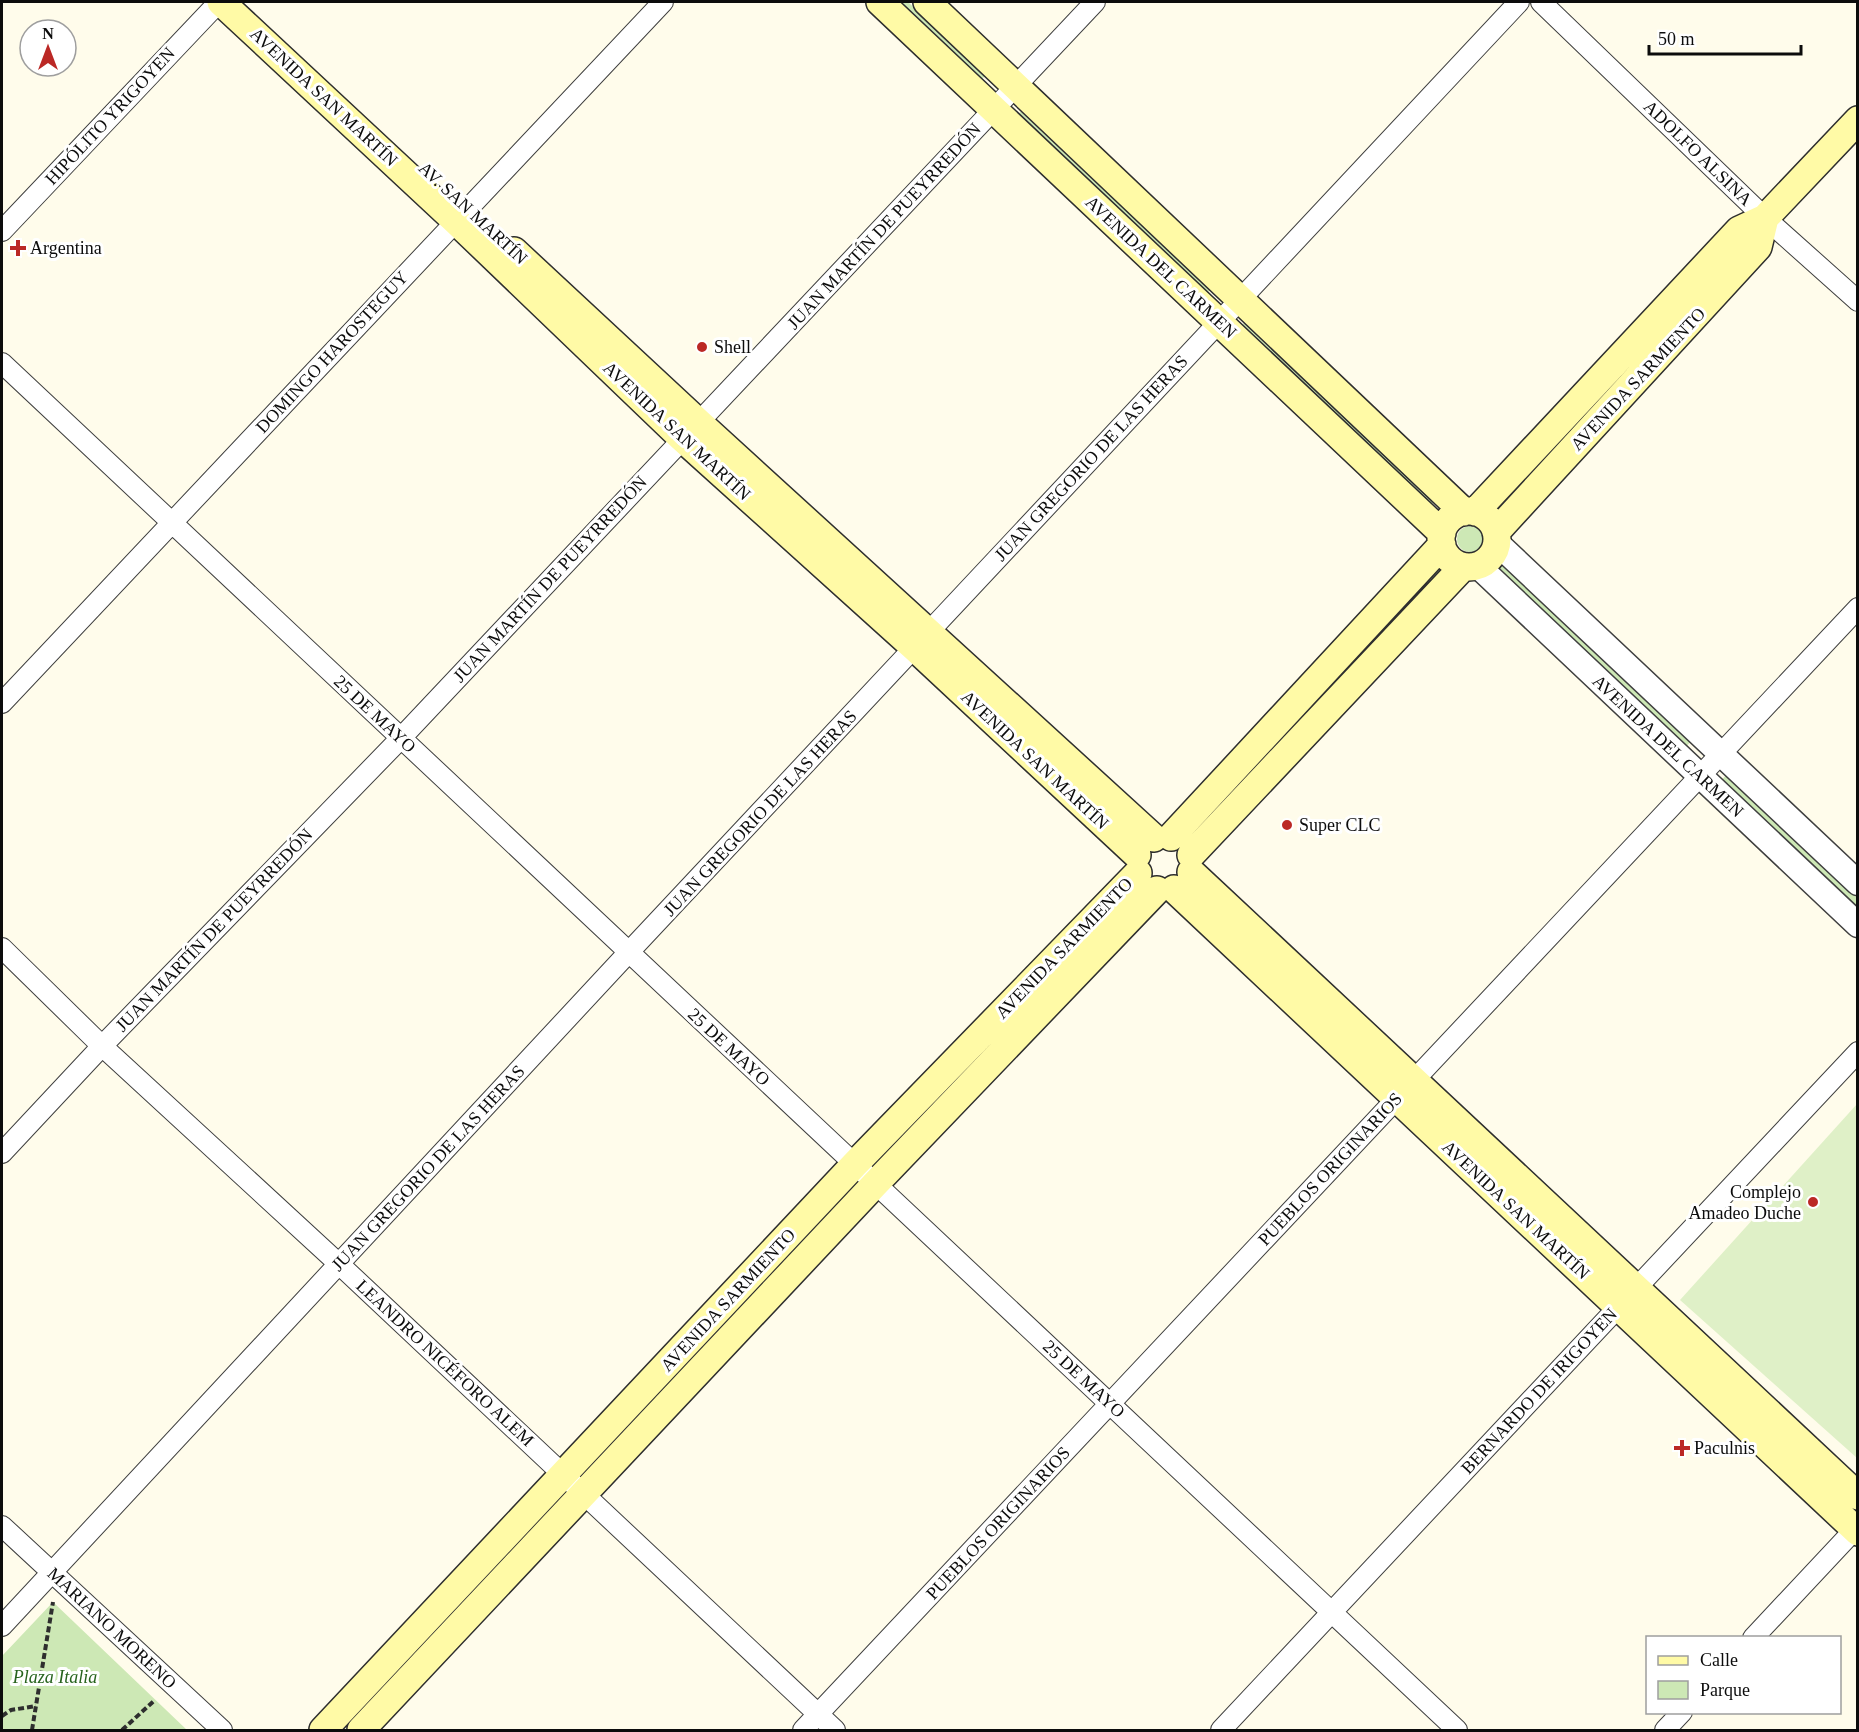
<svg xmlns="http://www.w3.org/2000/svg" width="1859" height="1732" font-family="'Times New Roman',serif">
<style>
.green{fill:#cde8b5}
.pitch{fill:#dff0c7}
.lines{fill:none;stroke-linecap:round;stroke-linejoin:round}
.minor-casing{stroke:#3f3f3f;stroke-width:22}
.tertiary-casing{stroke:#3f3f3f;stroke-width:27}
.secondary-casing{stroke:#2e2e2e;stroke-width:30}
.path{stroke:#2e2e2e;stroke-width:4;stroke-dasharray:6 3;stroke-linecap:butt}
.minor{stroke:#fff;stroke-width:20}
.tertiary{stroke:#fff;stroke-width:24}
.secondary{stroke:#fffaa6;stroke-width:27}
.poi-dot{fill:#bb2825;stroke:#fff;stroke-width:2}
.labels{text-anchor:middle;dominant-baseline:central;stroke-width:6;stroke-linejoin:round;paint-order:stroke}
.street-label{font-size:18px;fill:#0c0c0c;stroke:#fff}
.poi-label{font-size:18px;fill:#0c0c0c;stroke:#fff;text-anchor:start}
.park-label{font-size:18px;font-style:italic;fill:#27631d;stroke:#fff}
</style>
<rect width="100%" height="100%" fill="#fffceb"/>
<!-- green -->
<path class="green" d="M 892,2 L 908,2 L 986,75 L 978,83 Z
M 1024,109 L 1213,287 L 1205,295 L 1016,116 Z
M 1247,320 L 1436,499 L 1428,507 L 1239,328 Z
M1457 539a13 13 0 1 1 26 0a13 13 0 1 1-26 0Z
M 1503,561 L 1692,740 L 1685,748 L 1496,569 Z
M 1438,566 L 1443,570 L 1197,829 Z
M 1727,774 L 1857,898 L 1857,913 L 1720,782 Z
M 843,1195 L 847,1198 L 601,1458 L 597,1454 Z
M 53,1602 L 187,1730 L 2,1730 L 2,1656 Z"/>
<!-- pitch -->
<path class="pitch" d="M 1857,1104 L 1857,1458 L 1680,1300 Z"/>
<g class="lines">
<!-- minor casing -->
<g class="minor-casing">
<path id="minor" d="M 1541,2 L 1765,218 L 1858,301
M 2,231 L 219,2
M 2,363 L 1457,1730
M 2,703 L 663,2
M 2,948 L 102,1046 L 339,1264 L 835,1730
M 2,1153 L 102,1046 L 401,738 L 1095,2
M 2,1526 L 222,1730
M 2,1626 L 628,953 L 1519,2
M 1753,1638 L 1858,1526
M 803,1730 L 1858,608
M 1221,1730 L 1858,1052
M 1665,1730 L 1682,1712"/>
</g>
<!-- tertiary casing -->
<g class="tertiary-casing">
<path id="tertiary" d="M 1497,543 L 1858,883
M 1478,566 L 1858,925"/>
</g>
<!-- secondary casing -->
<g class="secondary-casing">
<path id="secondary" d="M 221,2 L 456,221 L 682,438 L 915,648 L 1137,855
M 880,2 L 1442,533
M 927,2 L 1464,512
M 514,251 L 699,423 L 1154,838
M1441 539a28 28 0 1 1 56 0a28 28 0 1 1-56 0Z
M 1475,512 L 1739,230 L 1765,218 L 1858,120
M 1496,532 L 1758,247 L 1765,218
M 1171,837 L 1442,545
M 1191,855 L 1463,567
M 1191,872 L 1858,1496
M 1174,889 L 1858,1532
M 323,1730 L 855,1164 L 1138,873
M 361,1730 L 875,1184 L 1157,890"/>
</g>
<!-- path -->
<path class="path" d="M 2,1716 L 11,1710 L 36,1706
M 32,1730 L 53,1602
M 122,1730 L 155,1700"/>
<!-- minor -->
<use href="#minor" class="minor"/>
<!-- tertiary -->
<use href="#tertiary" class="tertiary"/>
<!-- secondary -->
<use href="#secondary" class="secondary"/>
</g>
<!-- markers -->
<g class="poi-dot">
<path d="M15 239h6v6h6v6h-6v6h-6v-6h-6v-6h6z"/>
<circle cx="702" cy="347" r="6"/>
<circle cx="1287" cy="825" r="6"/>
<circle cx="1813" cy="1202" r="6"/>
<path d="M1679 1439h6v6h6v6h-6v6h-6v-6h-6v-6h6z"/>
</g>
<g class="labels">
<!-- street labels -->
<g class="street-label">
<text transform="translate(324 97) rotate(43)">AVENIDA SAN MARTÍN</text>
<text transform="translate(110 116) rotate(-47)">HIPÓLITO YRIGOYEN</text>
<text transform="translate(1698 153) rotate(44)">ADOLFO ALSINA</text>
<text transform="translate(473 213) rotate(43)">AV. SAN MARTÍN</text>
<text transform="translate(884 226) rotate(-47)">JUAN MARTÍN DE PUEYRREDÓN</text>
<text transform="translate(1161 267) rotate(43)">AVENIDA DEL CARMEN</text>
<text transform="translate(332 352) rotate(-47)">DOMINGO HAROSTEGUY</text>
<text transform="translate(1638 379) rotate(-47)">AVENIDA SARMIENTO</text>
<text transform="translate(677 431) rotate(43)">AVENIDA SAN MARTÍN</text>
<text transform="translate(1091 458) rotate(-47)">JUAN GREGORIO DE LAS HERAS</text>
<text transform="translate(550 579) rotate(-47)">JUAN MARTÍN DE PUEYRREDÓN</text>
<text transform="translate(375 714) rotate(43)">25 DE MAYO</text>
<text transform="translate(1668 746) rotate(43)">AVENIDA DEL CARMEN</text>
<text transform="translate(1035 760) rotate(43)">AVENIDA SAN MARTÍN</text>
<text transform="translate(760 813) rotate(-47)">JUAN GREGORIO DE LAS HERAS</text>
<text transform="translate(214 930) rotate(-46)">JUAN MARTÍN DE PUEYRREDÓN</text>
<text transform="translate(1064 948) rotate(-46)">AVENIDA SARMIENTO</text>
<text transform="translate(729 1047) rotate(43)">25 DE MAYO</text>
<text transform="translate(428 1168) rotate(-47)">JUAN GREGORIO DE LAS HERAS</text>
<text transform="translate(1330 1169) rotate(-47)">PUEBLOS ORIGINARIOS</text>
<text transform="translate(1516 1210) rotate(43)">AVENIDA SAN MARTÍN</text>
<text transform="translate(728 1300) rotate(-47)">AVENIDA SARMIENTO</text>
<text transform="translate(445 1363) rotate(43)">LEANDRO NICÉFORO ALEM</text>
<text transform="translate(1084 1379) rotate(43)">25 DE MAYO</text>
<text transform="translate(1539 1391) rotate(-47)">BERNARDO DE IRIGOYEN</text>
<text transform="translate(998 1523) rotate(-47)">PUEBLOS ORIGINARIOS</text>
<text transform="translate(112 1628) rotate(43)">MARIANO MORENO</text>
</g>
<!-- poi labels -->
<g class="poi-label">
<text x="30" y="248">Argentina</text>
<text x="714" y="347">Shell</text>
<text x="1299" y="825">Super CLC</text>
<text x="1801" y="1192" text-anchor="end">Complejo<tspan x="1801" dy="21">Amadeo Duche</tspan></text>
<text x="1694" y="1448">Paculnis</text>
</g>
<!-- park labels -->
<g class="park-label">
<text x="55" y="1677">Plaza Italia</text>
</g>
</g>
<!-- border -->
<rect width="1859" height="1732" fill="none" stroke="#0c0c0c" stroke-width="6"/>
<!-- legend -->
<rect x="1646" y="1636" width="195" height="78" fill="#ffffff" stroke="#9e9e9e" stroke-width="1.5"/>
<rect x="1658" y="1656" width="30" height="9" fill="#fffaa6" stroke="#9e9e9e" stroke-width="1.5"/>
<text x="1700" y="1666" font-size="18" fill="#0c0c0c">Calle</text>
<rect x="1658" y="1681" width="30" height="18" fill="#cde8b5" stroke="#9e9e9e" stroke-width="1.5"/>
<text x="1700" y="1696" font-size="18" fill="#0c0c0c">Parque</text>
<!-- north arrow -->
<g transform="translate(48 48)"><circle r="28" fill="#ffffff" stroke="#9e9e9e" stroke-width="1.5"/>
<path d="M0-4.5L10 22L0 15L-10 22Z" fill="#bb2825"/>
<text y="-9" font-size="16" font-weight="bold" text-anchor="middle" fill="#0c0c0c">N</text>
</g>
<!-- scale -->
<path d="M1649 45v9h152v-9" fill="none" stroke="#0c0c0c" stroke-width="3"/>
<text x="1658" y="45" font-size="18" fill="#0c0c0c" stroke="#ffffff" stroke-width="4.5" paint-order="stroke">50 m</text>
</svg>
